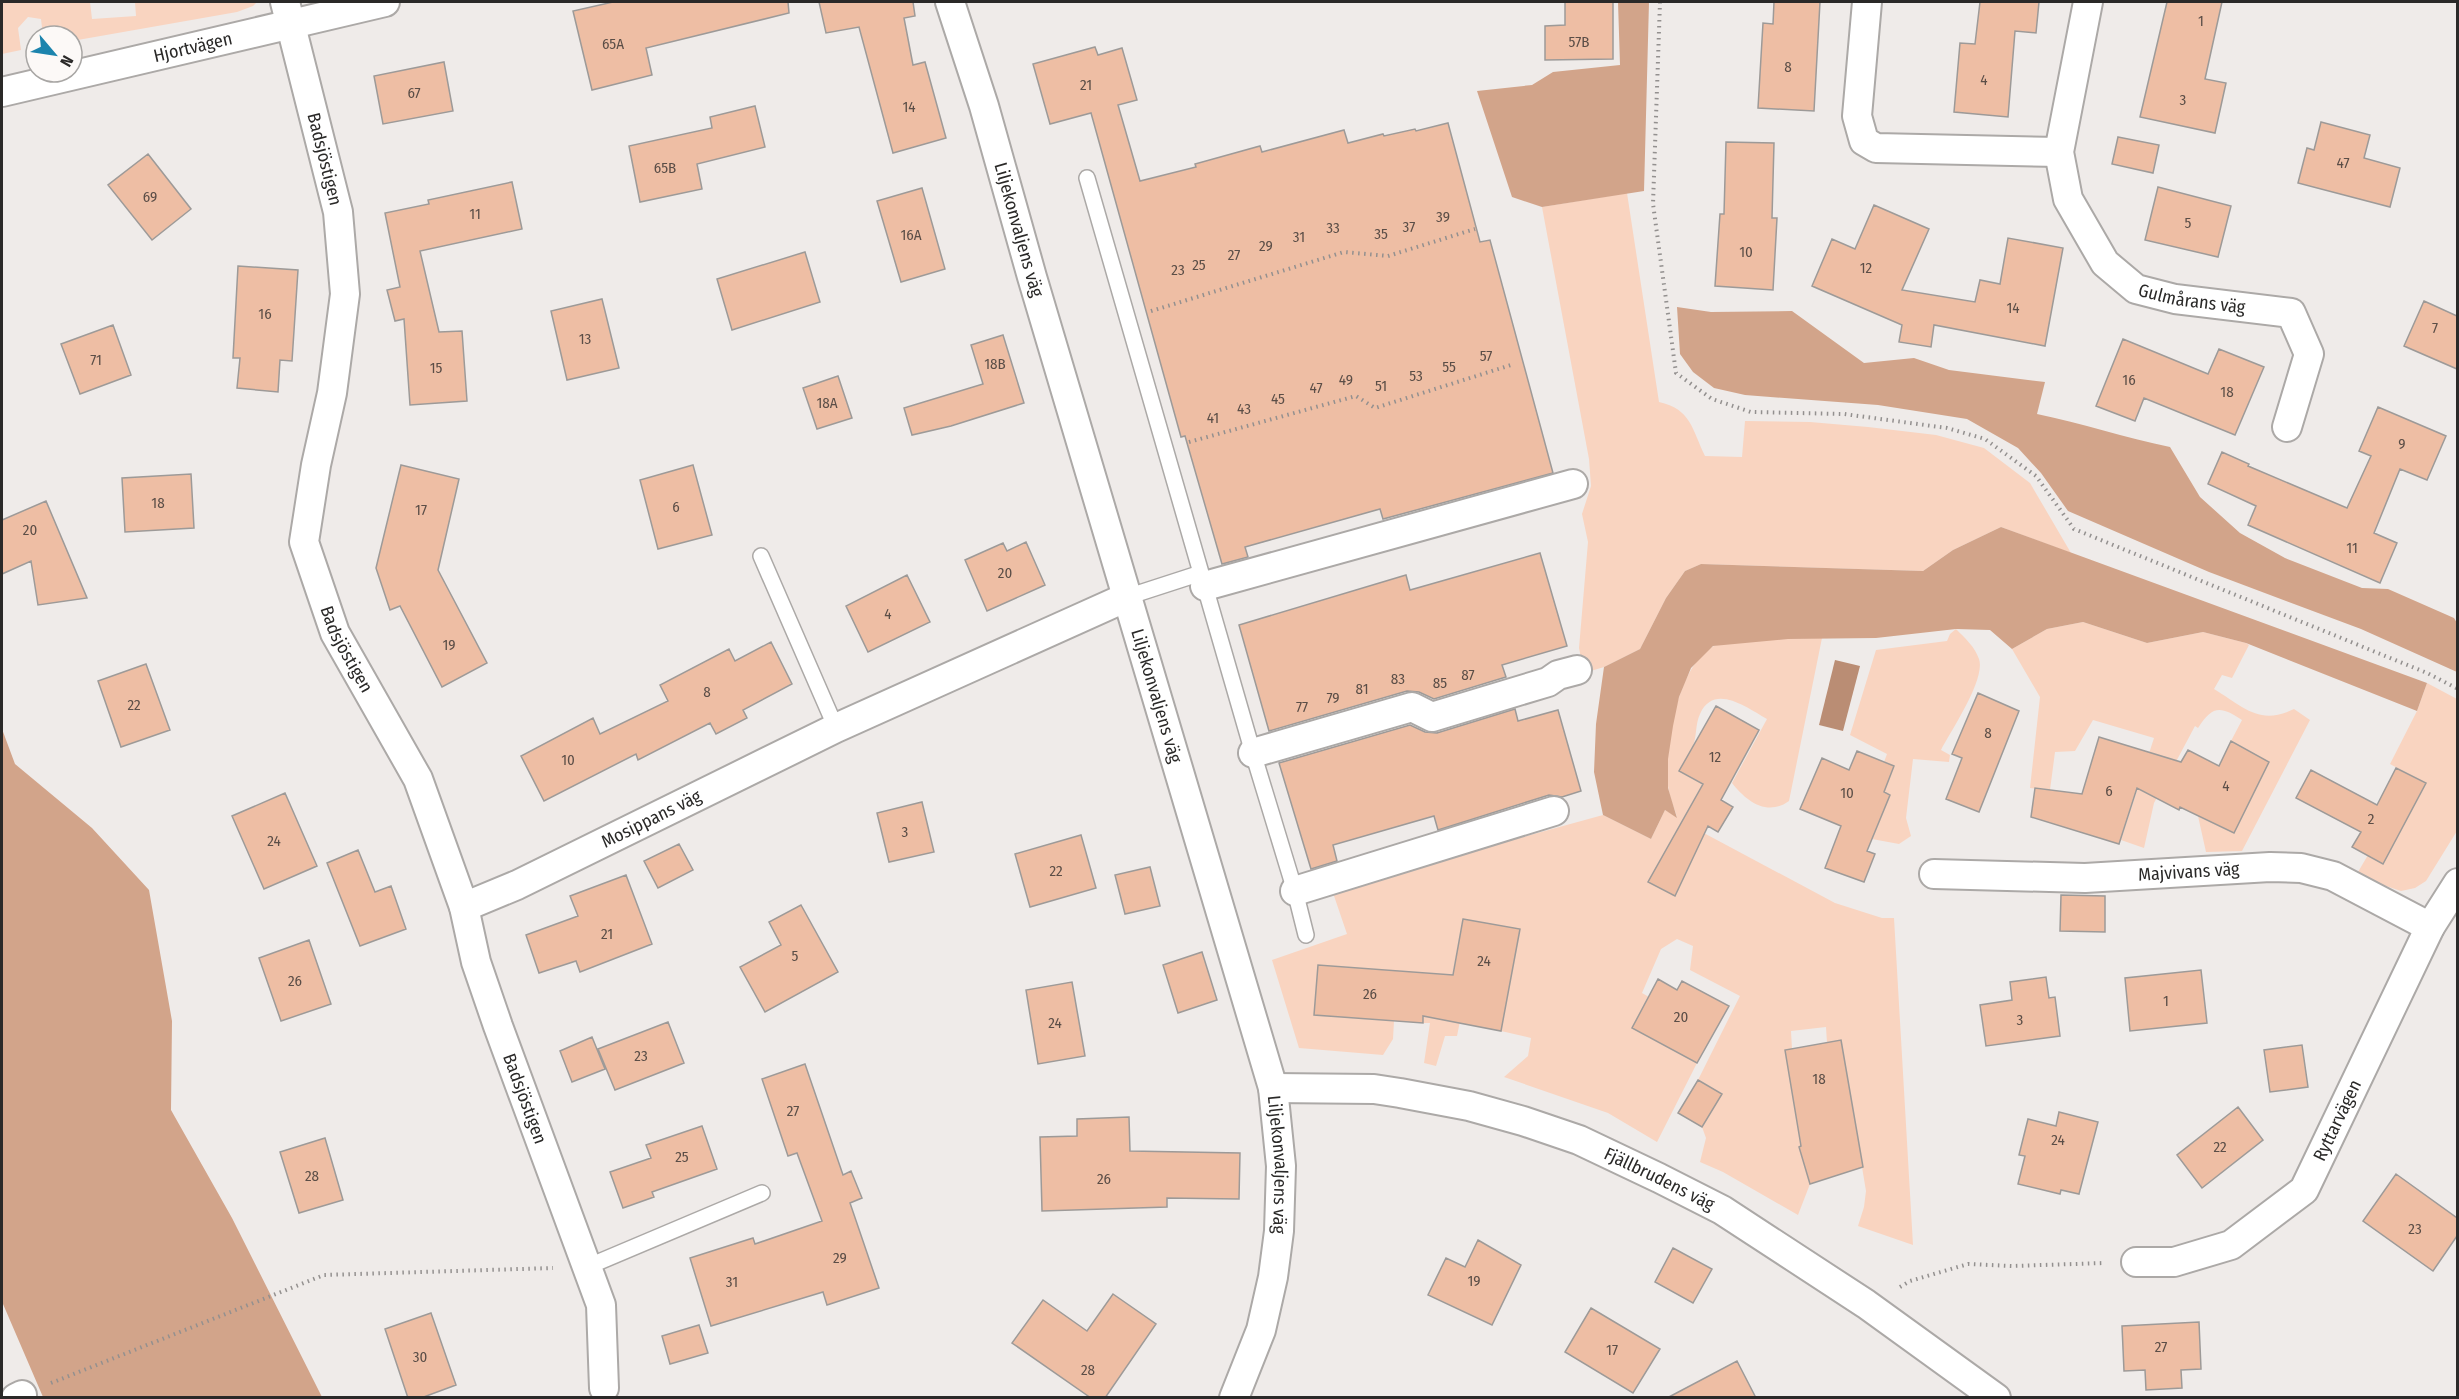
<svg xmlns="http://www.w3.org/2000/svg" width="2459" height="1399" font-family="'Fira Sans Condensed',sans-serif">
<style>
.green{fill:#f9d4c0}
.forest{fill:#d2a48a}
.water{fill:#ba8d74}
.building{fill:#eebea4;stroke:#9d9a98;stroke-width:1.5}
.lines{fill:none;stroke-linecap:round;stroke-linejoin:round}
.lane-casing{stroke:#aca9a7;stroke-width:18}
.street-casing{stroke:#aca9a7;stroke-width:32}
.path{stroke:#93908f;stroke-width:4;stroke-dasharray:1.5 4.5;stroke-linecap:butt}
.lane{stroke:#fff;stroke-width:15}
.street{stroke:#fff;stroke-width:28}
.labels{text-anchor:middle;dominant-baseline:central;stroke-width:4.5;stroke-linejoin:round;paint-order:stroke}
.number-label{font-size:15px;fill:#5b4e47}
.street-label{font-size:18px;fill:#2a2928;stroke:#fcf9f7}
</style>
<rect width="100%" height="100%" fill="#efebe9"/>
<!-- green -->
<path class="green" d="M 2,2 L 90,2 L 92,19 L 136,16 L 135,2 L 257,2 L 253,6 L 237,12 L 72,41 L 72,36 L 43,36 L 41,19 L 28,17 L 18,28 L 21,50 L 2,54 Z
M 1627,193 L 1659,402 C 1691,409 1692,429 1705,456 L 1742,457 L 1745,421 L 1810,422 L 1868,427 L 1936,435 L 1984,448 L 2030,483 L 2071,553 L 2001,527 L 1953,550 L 1923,571 L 1701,564 L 1685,571 L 1666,598 L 1640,649 L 1604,667 L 1584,673 L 1579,648 L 1588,542 L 1582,514 L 1591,486 L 1589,459 L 1542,207 Z
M 2083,622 L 2147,643 L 2203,632 L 2246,643 L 2249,645 L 2232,678 L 2222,675 L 2214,689 C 2244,707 2259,726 2294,709 L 2310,720 L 2242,851 L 2206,852 L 2198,816 L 2234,833 L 2256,788 L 2250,784 L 2263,759 L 2231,741 L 2242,720 C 2220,705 2212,706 2198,728 L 2195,726 L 2154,803 L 2144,848 L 2121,840 L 2154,738 L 2093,720 L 2075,751 L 2055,752 L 2050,790 L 2030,788 L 2040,697 L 2012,649 L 2047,629 Z
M 1956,629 C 1965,638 1975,647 1979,659 C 1986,679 1951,731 1941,750 L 1950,755 L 1949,762 L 1913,759 L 1906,818 L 1911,836 L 1899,844 L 1872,839 L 1890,795 L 1884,792 L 1894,766 L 1884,762 L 1887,754 L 1850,735 L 1876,650 L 1947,641 L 1950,634 Z
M 1822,638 L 1789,801 C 1767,817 1746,801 1732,783 L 1767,719 C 1746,707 1714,683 1700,714 C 1695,725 1697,736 1693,746 C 1689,755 1684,763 1679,771 L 1703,784 L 1687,824 L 1835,903 L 1882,918 L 1894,918 L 1913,1245 L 1858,1226 L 1864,1207 L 1866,1191 L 1841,1041 L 1827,1043 L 1826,1027 L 1791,1031 L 1792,1049 L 1785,1051 L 1797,1118 L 1836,1135 L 1799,1147 L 1810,1184 L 1798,1215 L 1723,1172 L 1700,1162 L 1706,1138 L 1702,1127 L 1722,1094 L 1698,1080 L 1740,996 L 1690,970 L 1693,946 L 1677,939 L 1661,949 L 1642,993 L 1649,997 L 1633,1028 L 1697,1063 L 1657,1142 L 1608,1113 L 1504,1077 L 1528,1056 L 1531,1038 L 1501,1031 L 1519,929 L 1463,919 L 1449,993 L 1465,996 L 1457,1036 L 1445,1036 L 1436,1066 L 1424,1063 L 1430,1023 L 1423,1023 L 1426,973 L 1318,965 L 1314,1015 L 1394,1021 L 1393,1039 L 1383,1055 L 1299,1048 L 1272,960 L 1347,934 L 1332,890 L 1603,815 L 1651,839 L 1665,810 L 1677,817 C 1674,807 1669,796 1668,786 C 1665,747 1676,669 1712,647 C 1723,640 1804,638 1822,638 Z
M 2427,683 L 2457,699 L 2457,831 L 2426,881 L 2415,888 L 2401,891 L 2380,884 L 2358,872 L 2368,855 L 2383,863 L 2426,784 L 2390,764 L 2417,711 Z"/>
<!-- forest -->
<path class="forest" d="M 1618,2 L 1649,2 L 1644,191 L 1542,207 L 1512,197 L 1477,91 L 1532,85 L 1553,72 L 1620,65 Z
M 1677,307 L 1711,312 L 1792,311 L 1864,363 L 1914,358 L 1949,370 L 2045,382 L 2037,414 C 2082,423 2125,438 2170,447 L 2200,497 L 2240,533 L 2285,558 L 2362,588 L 2388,589 L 2454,618 L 2457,623 L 2457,672 L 2361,629 L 2209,572 L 2068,511 L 2041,473 L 2018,448 L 1967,419 L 1878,405 L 1745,395 L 1714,388 L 1693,372 L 1680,354 Z
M 2001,527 L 2427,683 L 2417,711 L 2246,643 L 2203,632 L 2147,643 L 2083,622 L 2047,629 L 2012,649 L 1990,630 L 1956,629 L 1876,638 L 1788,639 L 1713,646 L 1691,668 L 1679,697 L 1673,726 L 1668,759 L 1668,788 L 1677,818 L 1665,810 L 1651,839 L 1603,815 L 1594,772 L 1596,724 L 1604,667 L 1640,649 L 1666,598 L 1685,571 L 1701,564 L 1923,571 L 1953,550 Z
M 2,729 L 15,764 L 92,828 L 149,890 L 172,1021 L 171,1110 L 232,1218 L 322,1397 L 43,1397 L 3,1304 L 2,1285 Z"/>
<!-- water -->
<path class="water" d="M 1835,660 L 1860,666 L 1843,731 L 1819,725 Z"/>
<!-- building -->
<path class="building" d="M 613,2 L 788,2 L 789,13 L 646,48 L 652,75 L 592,90 L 573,11 Z
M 819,2 L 913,2 L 915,16 L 904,18 L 913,65 L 925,62 L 946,138 L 893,153 L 859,27 L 826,33 Z
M 1565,2 L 1613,2 L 1613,59 L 1545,60 L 1545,26 L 1565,25 Z
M 1774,2 L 1820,2 L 1814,111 L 1758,108 L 1763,23 L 1773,24 Z
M 1980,2 L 2039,2 L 2036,33 L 2015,31 L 2008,117 L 1954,112 L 1960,43 L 1975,44 Z
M 2167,2 L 2222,2 L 2205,79 L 2226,83 L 2215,133 L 2140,117 Z
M 1095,47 L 1098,55 L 1122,48 L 1137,100 L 1118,105 L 1140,181 L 1196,167 L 1195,164 L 1260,146 L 1262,152 L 1344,130 L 1348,143 L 1383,134 L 1384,136 L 1415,129 L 1416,131 L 1448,123 L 1480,242 L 1490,240 L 1553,473 L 1383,519 L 1380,509 L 1245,547 L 1248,557 L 1222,564 L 1185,436 L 1181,437 L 1091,113 L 1050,124 L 1033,64 Z
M 444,62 L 453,111 L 383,124 L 374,76 Z
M 755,106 L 765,147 L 697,164 L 702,189 L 640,202 L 629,146 L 712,128 L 710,117 Z
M 2321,122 L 2370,135 L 2364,158 L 2400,168 L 2390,207 L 2298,183 L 2307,148 L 2314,150 Z
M 2118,137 L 2159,145 L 2153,173 L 2112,164 Z
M 1726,142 L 1774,143 L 1772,218 L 1777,218 L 1773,290 L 1715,286 L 1720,214 L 1724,214 Z
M 148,154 L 191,209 L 152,240 L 108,185 Z
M 512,182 L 522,229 L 420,251 L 439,332 L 462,331 L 467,401 L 410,405 L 404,319 L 395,321 L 387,290 L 400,287 L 385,213 L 429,204 L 428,200 Z
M 2158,187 L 2231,206 L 2218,257 L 2145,240 Z
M 922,188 L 945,269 L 901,282 L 877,201 Z
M 1874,205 L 1929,229 L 1902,290 L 1975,302 L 1980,280 L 2000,284 L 2008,238 L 2063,248 L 2045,346 L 1934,325 L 1931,347 L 1899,342 L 1902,325 L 1812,286 L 1832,239 L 1855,249 Z
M 805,252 L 820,302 L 732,330 L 717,279 Z
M 238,266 L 298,270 L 292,361 L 280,360 L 278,392 L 237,388 L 240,358 L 233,358 Z
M 602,299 L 619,368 L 567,380 L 551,311 Z
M 2424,301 L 2457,316 L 2457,369 L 2404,346 Z
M 113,325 L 131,375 L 80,394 L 61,344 Z
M 1003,335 L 1024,403 L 951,426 L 912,435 L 904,408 L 983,384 L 971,345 Z
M 2123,339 L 2208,374 L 2219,349 L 2264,367 L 2235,435 L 2144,398 L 2135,421 L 2096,406 Z
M 838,376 L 852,418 L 817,429 L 803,388 Z
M 2378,407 L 2446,436 L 2427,480 L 2400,469 L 2374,533 L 2397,543 L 2380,583 L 2248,525 L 2256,506 L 2208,484 L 2222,452 L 2249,464 L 2248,466 L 2347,508 L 2371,456 L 2359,451 Z
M 401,465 L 459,479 L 438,570 L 487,663 L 442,687 L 400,606 L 390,610 L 376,568 Z
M 693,465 L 712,535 L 658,549 L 640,480 Z
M 191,474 L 194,528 L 125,532 L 122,478 Z
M 46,501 L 87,598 L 38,605 L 31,561 L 2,574 L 2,520 Z
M 1026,542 L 1045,585 L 987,611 L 965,560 L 1003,543 L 1007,551 Z
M 1540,553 L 1567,646 L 1502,665 L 1506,677 L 1434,699 L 1419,692 L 1407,691 L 1269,731 L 1239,625 L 1406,575 L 1410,590 Z
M 907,575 L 930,622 L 868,652 L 846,606 Z
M 771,642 L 792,684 L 743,710 L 747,718 L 716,734 L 710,723 L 638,760 L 636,754 L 544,801 L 521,756 L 593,718 L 600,734 L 668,701 L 660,685 L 729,649 L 735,661 Z
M 146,664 L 170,730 L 121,747 L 98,681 Z
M 1978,693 L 2019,711 L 1979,812 L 1946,799 L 1962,758 L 1952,754 Z
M 1716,706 L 1759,730 L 1721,800 L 1733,807 L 1718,832 L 1708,826 L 1675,896 L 1648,882 L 1703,784 L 1679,771 Z
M 1515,709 L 1518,721 L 1558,710 L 1581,791 L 1562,797 L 1549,795 L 1438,830 L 1434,816 L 1333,845 L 1337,861 L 1311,869 L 1279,763 L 1410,725 L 1425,732 L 1437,733 Z
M 2099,737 L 2181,762 L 2188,750 L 2219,766 L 2231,741 L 2269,762 L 2234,833 L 2180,807 L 2179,810 L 2137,788 L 2119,844 L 2031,817 L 2035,788 L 2082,794 Z
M 1857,751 L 1894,766 L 1884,792 L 1890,795 L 1867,851 L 1875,854 L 1864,882 L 1825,868 L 1841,826 L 1800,809 L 1822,758 L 1849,770 Z
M 2396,768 L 2426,783 L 2383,864 L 2352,847 L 2361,832 L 2296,798 L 2311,770 L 2377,805 Z
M 285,793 L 317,866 L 264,889 L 232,816 Z
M 922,802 L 934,852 L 889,862 L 877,813 Z
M 1081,835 L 1096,888 L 1030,907 L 1015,854 Z
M 679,844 L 693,870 L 658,888 L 644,861 Z
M 358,850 L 375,892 L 391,886 L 406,929 L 360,946 L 327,863 Z
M 1150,867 L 1160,906 L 1125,914 L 1115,875 Z
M 626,875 L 652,944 L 580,972 L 576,961 L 539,973 L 526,935 L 578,916 L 570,896 Z
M 2061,895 L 2105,896 L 2105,932 L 2060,931 Z
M 801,905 L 838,972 L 765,1012 L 740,967 L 781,945 L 769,922 Z
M 1463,919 L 1520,929 L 1501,1031 L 1423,1016 L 1423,1023 L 1314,1015 L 1318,965 L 1453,975 Z
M 309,940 L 331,1004 L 281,1021 L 259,958 Z
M 1202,952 L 1217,1000 L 1178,1013 L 1163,965 Z
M 2201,970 L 2207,1023 L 2130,1031 L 2125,978 Z
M 2046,977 L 2049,998 L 2055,997 L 2060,1036 L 1986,1046 L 1980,1005 L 2012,1000 L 2010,982 Z
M 1658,979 L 1677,990 L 1682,981 L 1729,1006 L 1697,1063 L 1632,1028 Z
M 1072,982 L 1085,1056 L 1038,1064 L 1026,990 Z
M 668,1022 L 684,1063 L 615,1090 L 598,1049 Z
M 592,1037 L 605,1069 L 572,1082 L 560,1051 Z
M 1841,1040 L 1863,1167 L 1810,1184 L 1799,1147 L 1801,1146 L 1785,1050 Z
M 2302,1045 L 2308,1087 L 2270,1092 L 2264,1050 Z
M 805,1064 L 843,1175 L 851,1171 L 862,1198 L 850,1203 L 879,1288 L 827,1305 L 823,1292 L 711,1326 L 690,1258 L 753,1238 L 755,1244 L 822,1221 L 797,1153 L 788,1156 L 762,1079 Z
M 1698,1080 L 1722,1094 L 1702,1127 L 1678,1113 Z
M 2238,1107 L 2263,1140 L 2202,1188 L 2177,1155 Z
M 2059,1112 L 2098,1122 L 2079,1194 L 2061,1190 L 2060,1194 L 2018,1184 L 2025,1156 L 2019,1155 L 2028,1119 L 2056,1126 Z
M 1129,1117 L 1130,1151 L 1240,1153 L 1239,1199 L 1167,1198 L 1167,1207 L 1042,1211 L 1040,1137 L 1077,1136 L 1077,1119 Z
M 702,1126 L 717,1169 L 652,1192 L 654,1197 L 623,1208 L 610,1172 L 651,1158 L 646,1145 Z
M 325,1138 L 343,1200 L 299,1213 L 280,1152 Z
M 2396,1174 L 2457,1218 L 2457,1236 L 2433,1271 L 2363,1221 Z
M 1478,1240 L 1521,1265 L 1492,1325 L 1428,1295 L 1446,1258 L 1465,1267 Z
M 1673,1248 L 1712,1269 L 1693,1303 L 1655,1282 Z
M 1113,1294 L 1156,1324 L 1105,1398 L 1091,1398 L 1012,1343 L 1043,1300 L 1087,1331 Z
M 1591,1308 L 1660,1349 L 1633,1393 L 1565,1352 Z
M 431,1313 L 456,1385 L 421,1398 L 408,1398 L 385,1329 Z
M 2199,1322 L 2201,1369 L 2181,1370 L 2182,1388 L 2146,1390 L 2145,1370 L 2124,1371 L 2122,1326 Z
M 699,1325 L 708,1353 L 670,1364 L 662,1336 Z
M 1737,1361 L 1756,1398 L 1667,1398 Z"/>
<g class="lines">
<!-- lane casing -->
<g class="lane-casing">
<path id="lane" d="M 1087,178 L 1253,753 L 1295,891 L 1306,935
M 761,556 L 836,728
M 1127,597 L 1201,573
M 587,1267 L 762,1193"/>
</g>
<!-- street casing -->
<g class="street-casing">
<g id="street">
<path id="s1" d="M 285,2 L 338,212 L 345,294 L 332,393 L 316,465 L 304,542 L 335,633 L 418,779 L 464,907 L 476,962 L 498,1026 L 601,1305 L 604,1388"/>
<path id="s2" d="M 950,2 L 984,106 L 1032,277 L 1273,1088 L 1281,1166 L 1279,1231 L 1273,1277 L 1261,1330 L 1234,1398"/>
<path d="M 1867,2 L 1857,116 L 1864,141 L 1876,148 L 2059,152"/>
<path id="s3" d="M 2088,2 L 2059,152 L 2068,199 L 2105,263 L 2136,289 L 2175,299 L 2291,313 L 2309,354 L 2287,427"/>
<path id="s4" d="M 2,92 L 385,2"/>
<path d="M 1205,586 L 1573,484"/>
<path d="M 1253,753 L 1412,707 L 1432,717 L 1548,682 L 1558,675 L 1577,670"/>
<path id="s5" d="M 1934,874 L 2085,878 L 2270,867 L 2301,868 L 2333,876 L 2430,927"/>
<path d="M 1295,891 L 1554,811"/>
<path id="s6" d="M 464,907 L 517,885 L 836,728 L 1127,597"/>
<path id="s7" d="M 1273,1088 L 1374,1089 L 1400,1093 L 1469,1106 L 1523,1121 L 1579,1140 L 1659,1178 L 1722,1210 L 1866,1304 L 1996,1398"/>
<path id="s8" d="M 2136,1262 L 2174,1262 L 2231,1245 L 2304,1190 L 2430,927 L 2458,883"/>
<path d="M 16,1398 L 22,1395"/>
</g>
</g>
<!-- path -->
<path class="path" d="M 1660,2 L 1653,204 L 1676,373 L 1712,399 L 1751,412 L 1844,414 L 1947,428 L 1985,439 L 2036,476 L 2074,529 L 2427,673 L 2458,689
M 1151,311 L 1344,252 L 1388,256 L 1475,229
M 1189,442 L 1356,396 L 1375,408 L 1511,365
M 1900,1287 L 1910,1281 L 1968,1264 L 2012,1266 L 2105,1263
M 51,1383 L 324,1275 L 553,1268"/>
<!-- lane -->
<use href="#lane" class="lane"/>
<!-- street -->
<use href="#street" class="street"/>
</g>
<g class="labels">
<!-- number labels -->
<g class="number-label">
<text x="2201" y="21">1</text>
<text x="1579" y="42">57B</text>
<text x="613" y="44">65A</text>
<text x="1788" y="67">8</text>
<text x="1984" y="80">4</text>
<text x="1086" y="85">21</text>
<text x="414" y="93">67</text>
<text x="2183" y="100">3</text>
<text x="909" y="107">14</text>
<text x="2343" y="163">47</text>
<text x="665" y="168">65B</text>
<text x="150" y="197">69</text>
<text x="475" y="214">11</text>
<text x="1443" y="217">39</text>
<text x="2188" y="223">5</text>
<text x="1409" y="227">37</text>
<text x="1333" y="228">33</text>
<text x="1381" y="234">35</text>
<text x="911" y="235">16A</text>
<text x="1299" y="237">31</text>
<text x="1266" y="246">29</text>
<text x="1746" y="252">10</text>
<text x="1234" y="255">27</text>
<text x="1199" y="265">25</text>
<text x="1866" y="268">12</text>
<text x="1178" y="270">23</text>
<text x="2013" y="308">14</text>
<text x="265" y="314">16</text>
<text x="2435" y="328">7</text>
<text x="585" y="339">13</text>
<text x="1486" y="356">57</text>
<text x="96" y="360">71</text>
<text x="995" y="364">18B</text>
<text x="1449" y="367">55</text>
<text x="436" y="368">15</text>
<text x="1416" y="376">53</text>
<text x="1346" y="380">49</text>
<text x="2129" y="380">16</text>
<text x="1381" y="386">51</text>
<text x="1316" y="388">47</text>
<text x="2227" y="392">18</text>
<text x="1278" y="399">45</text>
<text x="827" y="403">18A</text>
<text x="1244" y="409">43</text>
<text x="1213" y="418">41</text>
<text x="2402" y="444">9</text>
<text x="158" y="503">18</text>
<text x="676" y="507">6</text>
<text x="421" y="510">17</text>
<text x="30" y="530">20</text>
<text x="2352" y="548">11</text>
<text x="1005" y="573">20</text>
<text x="888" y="614">4</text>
<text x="449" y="645">19</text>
<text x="1468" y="675">87</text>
<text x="1398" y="679">83</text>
<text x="1440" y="683">85</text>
<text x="1362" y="689">81</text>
<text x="707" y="692">8</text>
<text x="1333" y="698">79</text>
<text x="134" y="705">22</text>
<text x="1302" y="707">77</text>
<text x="1988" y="733">8</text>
<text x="1715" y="757">12</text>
<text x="568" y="760">10</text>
<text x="2226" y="786">4</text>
<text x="2109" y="791">6</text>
<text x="1847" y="793">10</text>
<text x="2371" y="819">2</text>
<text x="905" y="832">3</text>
<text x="274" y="841">24</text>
<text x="1056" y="871">22</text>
<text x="607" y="934">21</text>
<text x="795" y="956">5</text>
<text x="1484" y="961">24</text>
<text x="295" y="981">26</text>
<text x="1370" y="994">26</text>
<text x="2166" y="1001">1</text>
<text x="1681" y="1017">20</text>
<text x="2020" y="1020">3</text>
<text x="1055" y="1023">24</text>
<text x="641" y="1056">23</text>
<text x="1819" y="1079">18</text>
<text x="793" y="1111">27</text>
<text x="2058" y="1140">24</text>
<text x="2220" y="1147">22</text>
<text x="682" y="1157">25</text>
<text x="312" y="1176">28</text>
<text x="1104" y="1179">26</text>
<text x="2415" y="1229">23</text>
<text x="840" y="1258">29</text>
<text x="1474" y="1281">19</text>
<text x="732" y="1282">31</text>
<text x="2161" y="1347">27</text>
<text x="1612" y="1350">17</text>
<text x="420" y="1357">30</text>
<text x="1088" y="1370">28</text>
</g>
<!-- street labels -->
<g class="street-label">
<text stroke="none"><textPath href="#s4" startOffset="196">Hjortvägen</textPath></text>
<text stroke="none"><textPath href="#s1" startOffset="162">Badsjöstigen</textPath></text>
<text stroke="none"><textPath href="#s2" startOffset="238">Liljekonvaljens väg</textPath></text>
<text stroke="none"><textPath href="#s3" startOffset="372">Gulmårans väg</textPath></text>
<text stroke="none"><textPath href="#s1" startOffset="666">Badsjöstigen</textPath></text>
<text stroke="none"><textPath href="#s2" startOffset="724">Liljekonvaljens väg</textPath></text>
<text stroke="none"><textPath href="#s6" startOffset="207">Mosippans väg</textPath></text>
<text stroke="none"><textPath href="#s5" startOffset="255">Majvivans väg</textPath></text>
<text stroke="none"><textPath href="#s1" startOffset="1152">Badsjöstigen</textPath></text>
<text stroke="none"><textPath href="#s8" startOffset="266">Ryttarvägen</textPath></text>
<text stroke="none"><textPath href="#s2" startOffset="1210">Liljekonvaljens väg</textPath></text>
<text stroke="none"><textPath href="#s7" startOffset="402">Fjällbrudens väg</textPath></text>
</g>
</g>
<!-- border -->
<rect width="2459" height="1399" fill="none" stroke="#2a2928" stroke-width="6"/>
<!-- north arrow -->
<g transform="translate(54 54) rotate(119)"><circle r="28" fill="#fcf9f7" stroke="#a8a6a4" stroke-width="1.5"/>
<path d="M0-4.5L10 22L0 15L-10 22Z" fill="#1c84ad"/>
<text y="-9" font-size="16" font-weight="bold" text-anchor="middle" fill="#2a2928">N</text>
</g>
</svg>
